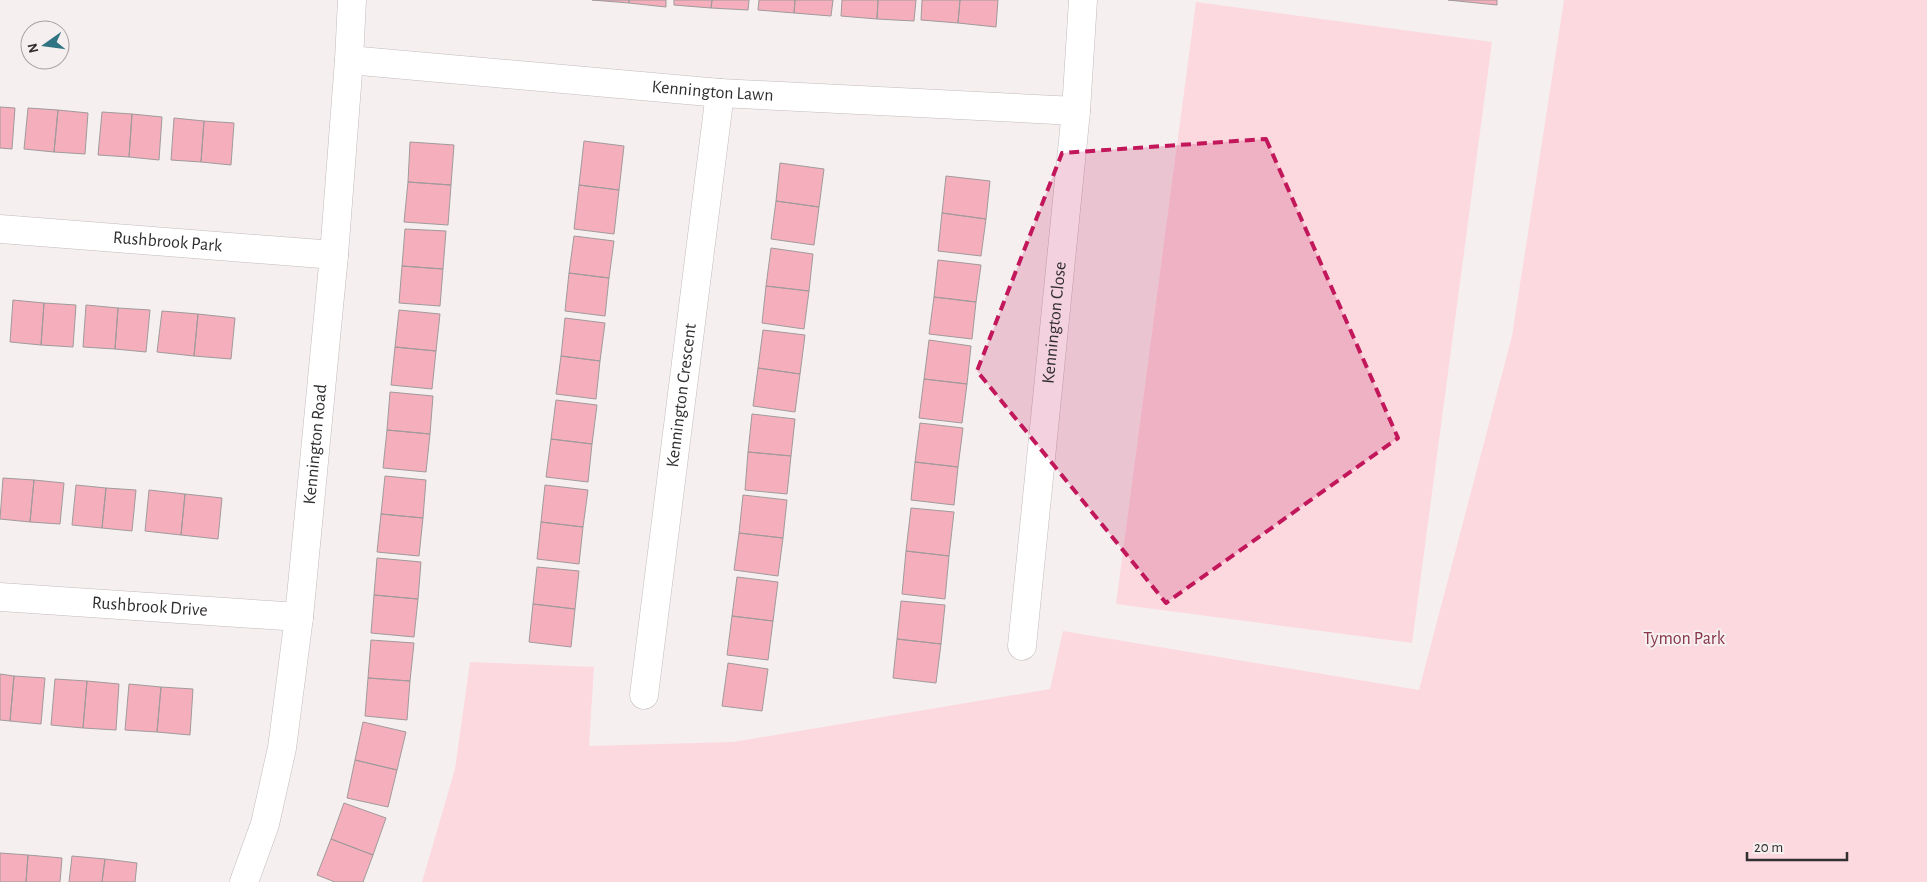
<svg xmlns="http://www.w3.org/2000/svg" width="1927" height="882" font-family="'Alegreya Sans',sans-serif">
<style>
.green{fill:#fbd9df}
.building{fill:#f4aebc;stroke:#a19a9b}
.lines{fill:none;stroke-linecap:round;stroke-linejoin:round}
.street-casing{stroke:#c2bbbc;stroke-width:29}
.street{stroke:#fff;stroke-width:28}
.marked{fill:#c2185b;fill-opacity:0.2;stroke:#c2185b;stroke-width:4;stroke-dasharray:10 6;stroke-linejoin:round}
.labels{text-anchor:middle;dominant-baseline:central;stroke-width:4;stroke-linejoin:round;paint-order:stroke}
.street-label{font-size:18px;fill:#322f30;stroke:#f6eff0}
.park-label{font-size:18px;fill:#87364c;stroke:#f6eff0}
</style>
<rect width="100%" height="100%" fill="#f6eff0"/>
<!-- green -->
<path class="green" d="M 1564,0 L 1927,0 L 1927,882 L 422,882 L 455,769 L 470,662 L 594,667 L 589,746 L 733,742 L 1050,689 L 1063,631 L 1419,690 L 1512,336 Z
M 1196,2 L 1492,42 L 1412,643 L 1116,604 Z"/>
<!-- building -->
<path class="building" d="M 592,0 L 629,0 L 629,3 Z
M 629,0 L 666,0 L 666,7 L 629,3 Z
M 674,0 L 712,0 L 711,8 L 674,5 Z
M 712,0 L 749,0 L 748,10 L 711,8 Z
M 759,0 L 795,0 L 794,13 L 758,10 Z
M 795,0 L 833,0 L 831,16 L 794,13 Z
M 842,0 L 878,0 L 877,19 L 841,16 Z
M 878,0 L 916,0 L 914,21 L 877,19 Z
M 922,0 L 960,0 L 958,23 L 921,20 Z
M 960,0 L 998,0 L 996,27 L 958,23 Z
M 1448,0 L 1497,0 L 1497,5 Z
M 0,107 L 15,108 L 12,149 L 0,148 Z
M 28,108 L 58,110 L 54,152 L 24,149 Z
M 58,110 L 88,113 L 85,154 L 54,152 Z
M 102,112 L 132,114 L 129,157 L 98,155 Z
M 132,114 L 162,117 L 159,160 L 129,157 Z
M 174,118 L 204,121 L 201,162 L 171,160 Z
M 204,121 L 234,123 L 231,165 L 201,162 Z
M 584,141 L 624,146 L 619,190 L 579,185 Z
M 410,142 L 454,145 L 451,185 L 408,182 Z
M 780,163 L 824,169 L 819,207 L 776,201 Z
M 946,176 L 990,181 L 986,219 L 942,213 Z
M 408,182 L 451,185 L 448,225 L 404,222 Z
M 579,185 L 619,190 L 614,234 L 574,229 Z
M 776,201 L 819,207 L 814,245 L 771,239 Z
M 942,213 L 986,219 L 981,256 L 938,251 Z
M 405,229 L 446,231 L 443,269 L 402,266 Z
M 574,236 L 614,241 L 609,278 L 569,273 Z
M 771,248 L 813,254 L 809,291 L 766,286 Z
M 938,260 L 981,265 L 976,302 L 934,297 Z
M 402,266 L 443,269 L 440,306 L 399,303 Z
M 569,273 L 609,278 L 605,316 L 565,311 Z
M 766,286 L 809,291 L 804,329 L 762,323 Z
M 934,297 L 976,302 L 972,339 L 929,334 Z
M 13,300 L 44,303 L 41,345 L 10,342 Z
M 44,303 L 76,305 L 73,347 L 41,345 Z
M 86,305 L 118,308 L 115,349 L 83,347 Z
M 118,308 L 150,310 L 146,352 L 115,349 Z
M 399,310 L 440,314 L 436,351 L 395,347 Z
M 162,311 L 198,314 L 194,356 L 157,352 Z
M 198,314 L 235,318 L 231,359 L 194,356 Z
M 565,318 L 605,323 L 600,361 L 561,356 Z
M 763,330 L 805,335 L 800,374 L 758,368 Z
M 929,340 L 971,346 L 967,384 L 924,379 Z
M 395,347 L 436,351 L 432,389 L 391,385 Z
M 561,356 L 600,361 L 596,399 L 556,394 Z
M 758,368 L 800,374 L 795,412 L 753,406 Z
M 924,379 L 967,384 L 962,423 L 919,418 Z
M 390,392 L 433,396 L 430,434 L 387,430 Z
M 556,400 L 597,405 L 592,444 L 551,439 Z
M 752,414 L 795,419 L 791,456 L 748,452 Z
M 920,423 L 963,428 L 958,467 L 915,462 Z
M 387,430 L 430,434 L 426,472 L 383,468 Z
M 551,439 L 592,444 L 588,482 L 546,477 Z
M 748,452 L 791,456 L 787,494 L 745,490 Z
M 915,462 L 958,467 L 954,505 L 911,500 Z
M 385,476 L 426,480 L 423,518 L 381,514 Z
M 3,478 L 34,480 L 30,522 L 0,519 Z
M 34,480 L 64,483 L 60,524 L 30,522 Z
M 76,485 L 106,488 L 102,528 L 72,525 Z
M 545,485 L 588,490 L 583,527 L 541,522 Z
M 106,488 L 136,490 L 132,531 L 102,528 Z
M 149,490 L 185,494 L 181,535 L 145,531 Z
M 185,494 L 222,498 L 218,539 L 181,535 Z
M 743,495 L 787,500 L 783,538 L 739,533 Z
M 911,508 L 954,512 L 949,556 L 906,551 Z
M 381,514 L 423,518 L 419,556 L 377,552 Z
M 541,522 L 583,527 L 579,564 L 537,559 Z
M 739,533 L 783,538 L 778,576 L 734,570 Z
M 906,551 L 949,556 L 945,599 L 902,594 Z
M 377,558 L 421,562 L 418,599 L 374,595 Z
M 537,567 L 579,571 L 575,609 L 533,604 Z
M 737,577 L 778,582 L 773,621 L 732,616 Z
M 374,595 L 418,599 L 414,637 L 371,633 Z
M 901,601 L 945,605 L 941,644 L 897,639 Z
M 533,604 L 575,609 L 571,647 L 529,642 Z
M 732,616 L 773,621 L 768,660 L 727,655 Z
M 897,639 L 941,644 L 936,683 L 893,678 Z
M 371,640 L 414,643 L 410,681 L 368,678 Z
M 728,663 L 768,669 L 762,711 L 722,706 Z
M 0,674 L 14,676 L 10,721 L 0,720 Z
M 14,676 L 45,678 L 41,724 L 10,721 Z
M 368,678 L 410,681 L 407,720 L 365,716 Z
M 55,679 L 87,681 L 83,728 L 51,725 Z
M 87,681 L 119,684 L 116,730 L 83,728 Z
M 129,684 L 161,687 L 157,732 L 125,730 Z
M 161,687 L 193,689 L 190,735 L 157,732 Z
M 363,722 L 406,732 L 397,770 L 355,760 Z
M 355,760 L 397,770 L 388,807 L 347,798 Z
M 344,803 L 386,818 L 373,855 L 331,839 Z
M 331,839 L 373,855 L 363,882 L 335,882 L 317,875 Z
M 0,853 L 28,855 L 26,882 L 0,882 Z
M 28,855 L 62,858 L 60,882 L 26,882 Z
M 72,856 L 105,859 L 102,882 L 69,882 Z
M 105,859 L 137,863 L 135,882 L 102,882 Z"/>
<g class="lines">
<!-- street casing -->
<g class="street-casing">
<g id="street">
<path id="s1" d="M 349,60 L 720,93 L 1076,111"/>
<path id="s2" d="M 0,229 L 334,255"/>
<path id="s3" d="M 0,597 L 299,617"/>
<path id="s4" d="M 1022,646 L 1076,111 L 1083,0"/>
<path id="s5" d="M 644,695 L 720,93"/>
<path id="s6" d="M 244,882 L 265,824 L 282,748 L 299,617 L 334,255 L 349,60 L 352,0"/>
</g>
</g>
<!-- street -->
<use href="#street" class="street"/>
</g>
<!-- marked area -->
<path class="marked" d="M 1266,139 L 1398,438 L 1166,603 L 977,371 L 1062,153 Z"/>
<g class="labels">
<!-- street labels -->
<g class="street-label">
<text stroke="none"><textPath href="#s1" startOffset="365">Kennington Lawn</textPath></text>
<text stroke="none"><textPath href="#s2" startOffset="168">Rushbrook Park</textPath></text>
<text stroke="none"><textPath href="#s4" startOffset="325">Kennington Close</textPath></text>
<text stroke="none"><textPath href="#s5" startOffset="302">Kennington Crescent</textPath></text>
<text stroke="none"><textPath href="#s6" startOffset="445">Kennington Road</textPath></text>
<text stroke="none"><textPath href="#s3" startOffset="150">Rushbrook Drive</textPath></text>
</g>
<!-- park labels -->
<g class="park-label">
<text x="1684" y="639">Tymon Park</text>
</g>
</g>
<!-- north arrow -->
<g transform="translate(45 45) rotate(256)"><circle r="24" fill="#f6eff0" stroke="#a8a2a3"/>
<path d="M0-4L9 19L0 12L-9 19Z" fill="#307484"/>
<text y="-8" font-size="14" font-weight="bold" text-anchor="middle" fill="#322f30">N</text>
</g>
<!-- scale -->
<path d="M1747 852v8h100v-8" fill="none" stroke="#322f30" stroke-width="2.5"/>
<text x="1754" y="852" font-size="15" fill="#322f30" stroke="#f6eff0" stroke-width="4" paint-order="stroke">20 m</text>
</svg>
